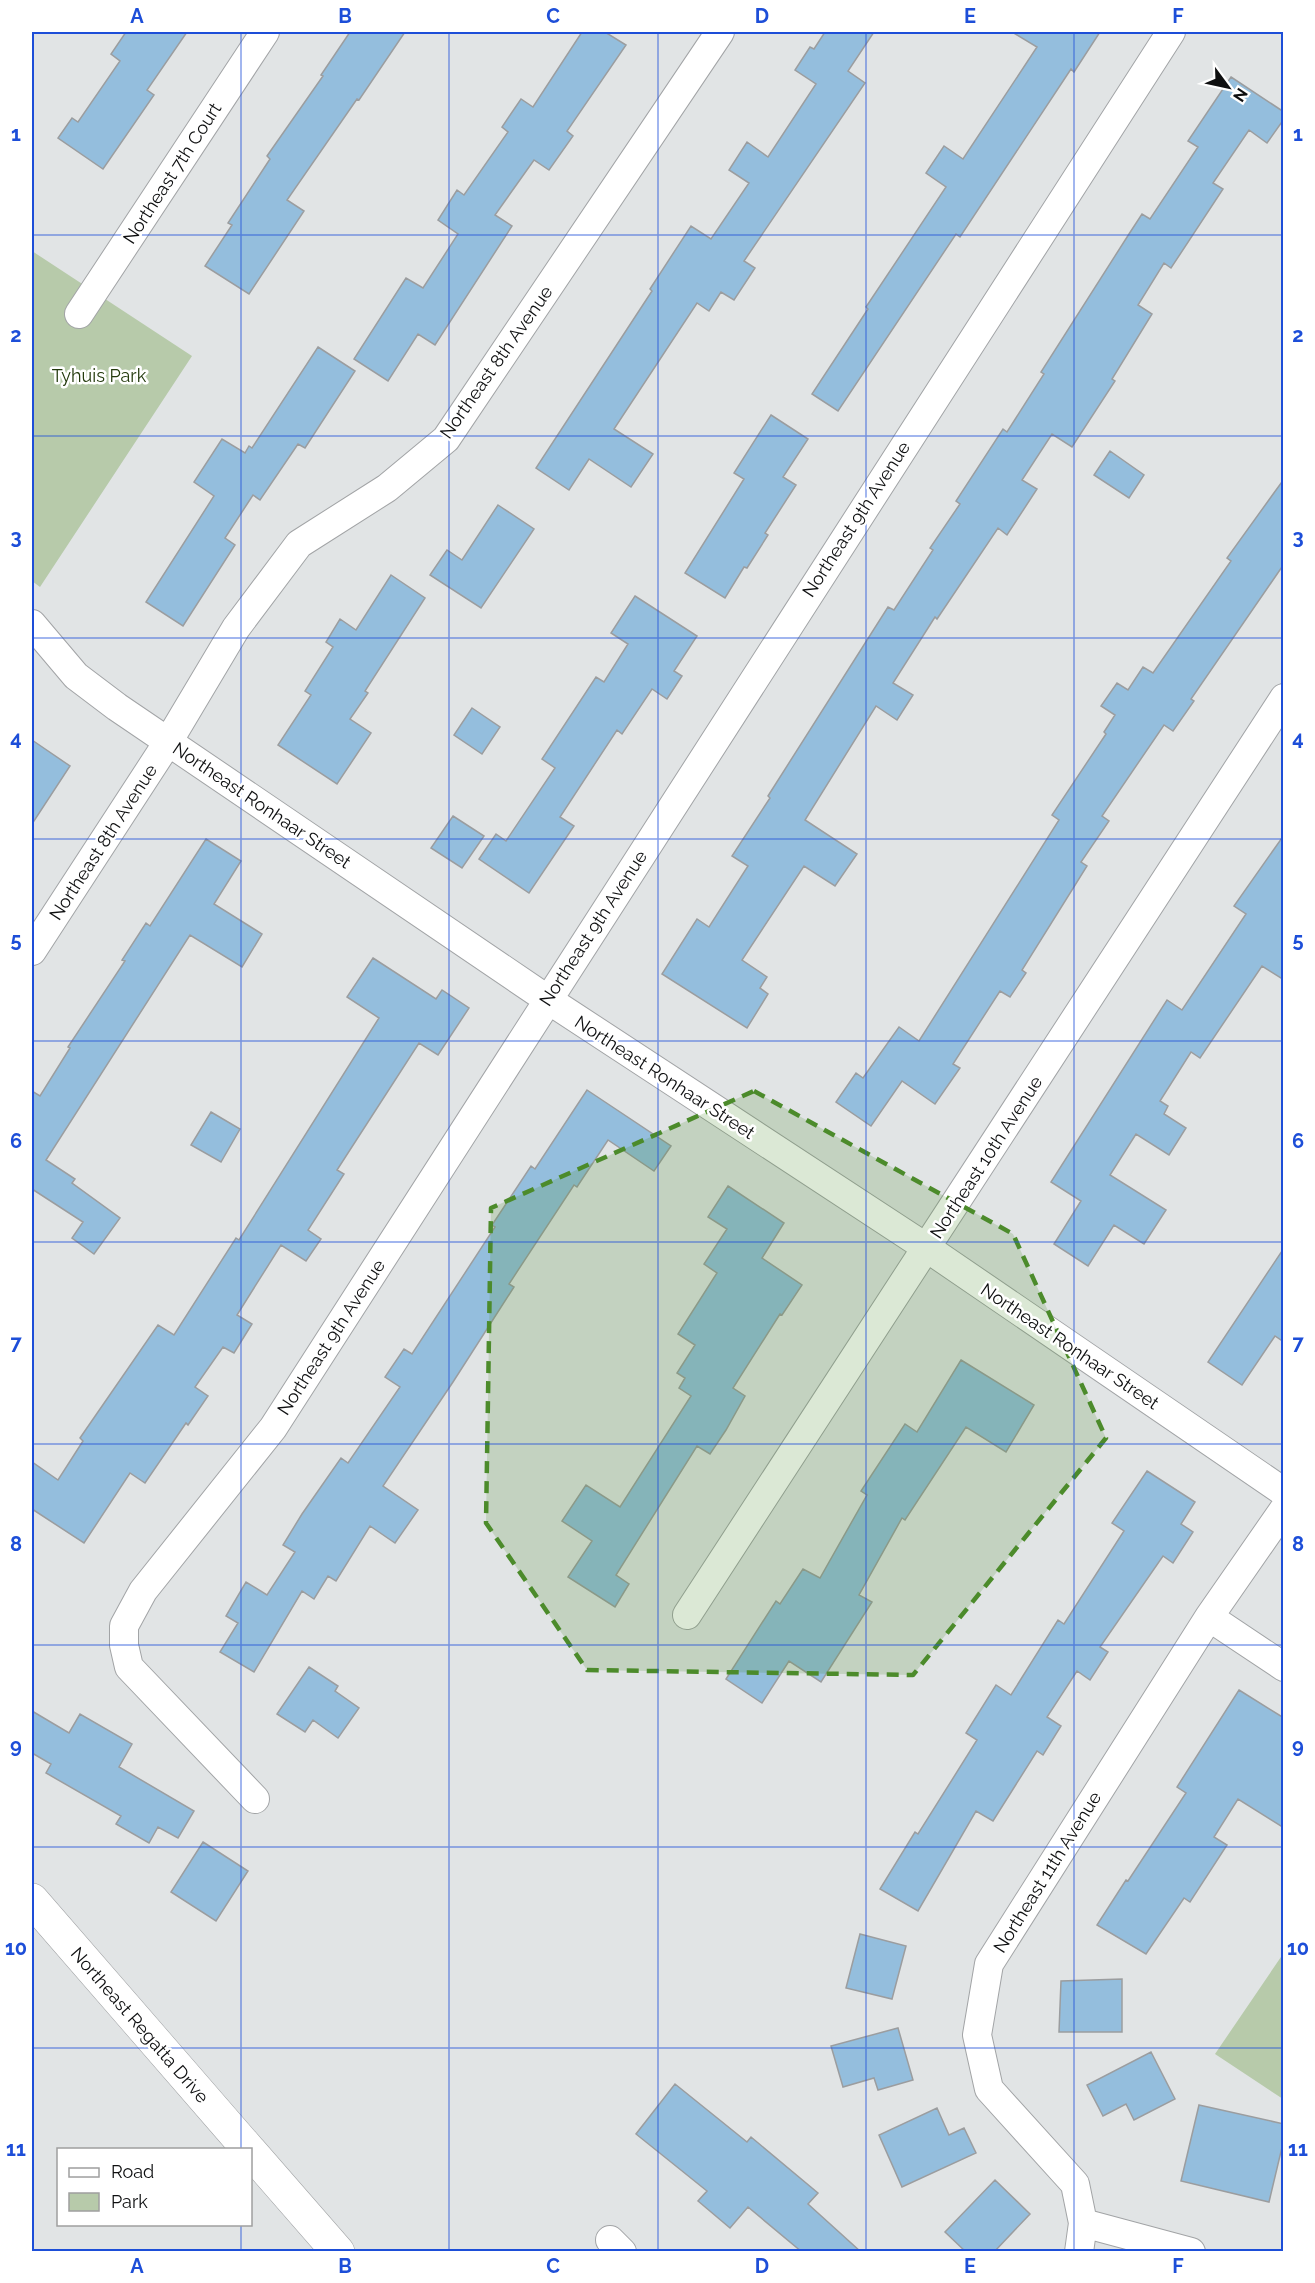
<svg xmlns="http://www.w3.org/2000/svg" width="1315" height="2283" font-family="Raleway,sans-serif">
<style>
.green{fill:#b7caaa}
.building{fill:#94bedd;stroke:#9b9d9f;stroke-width:1.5}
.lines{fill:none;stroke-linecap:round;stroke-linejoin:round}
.minor-casing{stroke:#a2a4a6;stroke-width:30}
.secondary-casing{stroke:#a2a4a6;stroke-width:34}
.minor{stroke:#fff;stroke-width:28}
.secondary{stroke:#fff;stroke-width:33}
.marked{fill:#4c8b2b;fill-opacity:0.2;stroke:#4c8b2b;stroke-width:4.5;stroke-dasharray:12 8;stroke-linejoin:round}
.grid{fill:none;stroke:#1d4ed8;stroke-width:1.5;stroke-opacity:0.55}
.labels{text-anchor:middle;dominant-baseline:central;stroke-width:5;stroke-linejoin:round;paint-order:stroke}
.street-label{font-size:18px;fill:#0e0f10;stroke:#fff}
.park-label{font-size:18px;fill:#22390b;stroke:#fff}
.neatline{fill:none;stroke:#1d4ed8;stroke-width:2}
.grid-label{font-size:20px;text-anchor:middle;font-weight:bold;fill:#1d4ed8}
</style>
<rect width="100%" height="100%" fill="#e1e4e5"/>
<!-- green -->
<path class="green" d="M 32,251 L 192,356 L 40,587 L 32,581 Z
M 1283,1954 L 1283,2099 L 1215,2054 Z"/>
<!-- building -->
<path class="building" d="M 126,32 L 187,32 L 147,90 L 154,95 L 103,169 L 58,138 L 72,118 L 78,122 L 120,61 L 111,54 Z
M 350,32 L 405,32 L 359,100 L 357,99 L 287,200 L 304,211 L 249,294 L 205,266 L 232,225 L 228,223 L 270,159 L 267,156 L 323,76 L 321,75 Z
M 582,32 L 605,32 L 626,45 L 567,131 L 573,136 L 549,170 L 534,160 L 495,215 L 512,226 L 435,345 L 418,334 L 388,381 L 354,359 L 406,278 L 423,288 L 458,234 L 438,220 L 457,190 L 464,195 L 508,132 L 502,127 L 521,99 L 533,107 Z
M 825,32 L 874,32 L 848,71 L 865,83 L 744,261 L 755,268 L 734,300 L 721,292 L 709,311 L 697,303 L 614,429 L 653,454 L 631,487 L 589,459 L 569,490 L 536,468 L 652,291 L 650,289 L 691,226 L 711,239 L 749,183 L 729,170 L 747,142 L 768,157 L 816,84 L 795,70 L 810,47 L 814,49 Z
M 1012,32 L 1100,32 L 1074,72 L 1071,69 L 960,237 L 956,234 L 838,411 L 812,394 L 868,309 L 866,307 L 946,187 L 926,173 L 944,146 L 963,159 L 1037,47 Z
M 1231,77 L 1284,112 L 1284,119 L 1267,143 L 1249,130 L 1213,183 L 1223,189 L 1171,268 L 1164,263 L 1138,305 L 1152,314 L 1112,379 L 1115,381 L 1072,447 L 1052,434 L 1022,480 L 1037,489 L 1007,535 L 998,528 L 937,619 L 935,617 L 893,683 L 913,695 L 897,720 L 876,706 L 805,820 L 857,854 L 835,886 L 804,866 L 742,960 L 767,977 L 760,988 L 768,994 L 747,1028 L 662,974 L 697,919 L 709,927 L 748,866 L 732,856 L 770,798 L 768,796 L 888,607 L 894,610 L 933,550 L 930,548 L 960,504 L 956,501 L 1003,429 L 1007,432 L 1044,374 L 1041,372 L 1129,234 L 1142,214 L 1150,219 L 1198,147 L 1188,141 Z
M 318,347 L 355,371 L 305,448 L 298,444 L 260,500 L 253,495 L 225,538 L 235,545 L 183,626 L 146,602 L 214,496 L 194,482 L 222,439 L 245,453 L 249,446 L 252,448 Z
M 771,415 L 808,439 L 783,477 L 796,485 L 765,533 L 768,535 L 747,568 L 744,567 L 725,598 L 685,573 L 744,479 L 734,473 Z
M 1110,451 L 1144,475 L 1129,498 L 1094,475 Z
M 1284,479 L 1284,564 L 1191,699 L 1194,701 L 1173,731 L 1164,725 L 1102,816 L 1109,821 L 1081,862 L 1087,866 L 1022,970 L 1026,973 L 1010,997 L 1000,991 L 953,1064 L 960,1068 L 935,1104 L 902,1081 L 871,1126 L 836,1102 L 856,1073 L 863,1078 L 899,1027 L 919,1041 L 1059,820 L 1052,815 L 1106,734 L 1104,732 L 1115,715 L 1101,706 L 1117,683 L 1128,690 L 1143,667 L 1153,673 L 1231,561 L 1227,558 Z
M 498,505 L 534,529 L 481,608 L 430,575 L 447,550 L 462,560 Z
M 391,575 L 425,598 L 365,691 L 368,693 L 350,719 L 371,733 L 337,784 L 278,745 L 311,695 L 305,691 L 333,647 L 326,642 L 340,619 L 356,630 Z
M 635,596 L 697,636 L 674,671 L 682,676 L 667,699 L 652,689 L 622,734 L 617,730 L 560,817 L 574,826 L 529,893 L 479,859 L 496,834 L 506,841 L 555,768 L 542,759 L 596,677 L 604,682 L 628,644 L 611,633 Z
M 472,708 L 500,727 L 482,754 L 454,735 Z
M 32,740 L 70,766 L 32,824 Z
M 453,816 L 484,836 L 462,868 L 431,848 Z
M 1284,835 L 1284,980 L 1262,966 L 1200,1058 L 1191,1052 L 1160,1101 L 1168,1106 L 1164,1114 L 1186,1128 L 1169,1155 L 1136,1134 L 1110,1175 L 1166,1210 L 1144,1244 L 1114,1225 L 1088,1266 L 1054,1244 L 1081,1201 L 1051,1182 L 1167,1000 L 1182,1010 L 1246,914 L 1234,906 Z
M 206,839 L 241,861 L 214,904 L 262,934 L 242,967 L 190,935 L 46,1160 L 75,1179 L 72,1183 L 120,1218 L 94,1254 L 72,1238 L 83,1222 L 32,1189 L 32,1091 L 40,1096 L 70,1048 L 68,1047 L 125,961 L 122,960 L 146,923 L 150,926 Z
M 373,958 L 436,999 L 442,990 L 469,1008 L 438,1055 L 419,1043 L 337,1170 L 344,1174 L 308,1230 L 321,1239 L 306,1261 L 281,1245 L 237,1315 L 252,1324 L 234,1353 L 223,1347 L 195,1387 L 208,1396 L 188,1425 L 186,1423 L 145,1483 L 130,1473 L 84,1543 L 32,1509 L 32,1462 L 58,1480 L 83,1441 L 80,1438 L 158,1325 L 174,1335 L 236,1238 L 239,1240 L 379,1018 L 347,997 Z
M 587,1090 L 671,1146 L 654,1171 L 608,1140 L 577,1187 L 574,1185 L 509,1284 L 514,1287 L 453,1382 L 383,1486 L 418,1510 L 395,1543 L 370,1526 L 336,1581 L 328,1576 L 314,1599 L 302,1591 L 254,1672 L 220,1652 L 238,1623 L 226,1616 L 246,1582 L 267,1595 L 295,1552 L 283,1545 L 302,1514 L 341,1458 L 348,1463 L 400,1387 L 385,1377 L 404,1349 L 412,1354 L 495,1227 L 492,1225 L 531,1166 L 535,1169 Z
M 211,1112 L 240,1129 L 221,1162 L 191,1145 Z
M 728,1186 L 784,1223 L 762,1258 L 802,1285 L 782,1315 L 780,1314 L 733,1388 L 745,1396 L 726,1430 L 710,1454 L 697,1446 L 616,1575 L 629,1584 L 615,1607 L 568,1577 L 592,1541 L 562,1521 L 586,1485 L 620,1507 L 691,1396 L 679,1388 L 685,1378 L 677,1373 L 695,1345 L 678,1334 L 717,1273 L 704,1264 L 727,1229 L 708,1217 Z
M 1284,1248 L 1284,1342 L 1275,1336 L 1242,1385 L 1208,1362 Z
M 961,1360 L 1034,1405 L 1006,1452 L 966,1427 L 905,1520 L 902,1518 L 859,1595 L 872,1602 L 821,1682 L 789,1661 L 762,1703 L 726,1679 L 776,1601 L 780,1604 L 803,1569 L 820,1578 L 867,1495 L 861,1491 L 905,1424 L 917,1432 Z
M 1147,1471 L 1195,1502 L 1181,1524 L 1193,1532 L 1173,1563 L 1163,1556 L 1100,1647 L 1108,1652 L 1090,1680 L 1077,1671 L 1047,1717 L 1061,1726 L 1043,1755 L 1037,1751 L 993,1821 L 976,1811 L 918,1911 L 880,1889 L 915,1832 L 918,1834 L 977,1740 L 966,1733 L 996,1685 L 1011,1695 L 1058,1620 L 1064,1624 L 1124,1531 L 1112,1523 Z
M 309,1667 L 338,1686 L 335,1691 L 359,1708 L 338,1738 L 313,1720 L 305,1732 L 277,1714 Z
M 1239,1690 L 1284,1718 L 1284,1828 L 1238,1799 L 1214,1837 L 1227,1845 L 1190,1902 L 1184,1898 L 1146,1954 L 1097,1925 L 1126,1880 L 1128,1881 L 1186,1793 L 1177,1787 Z
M 32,1711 L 69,1733 L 80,1714 L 132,1744 L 119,1767 L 194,1811 L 178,1838 L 158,1827 L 149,1843 L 116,1824 L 121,1816 L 46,1773 L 51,1764 L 32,1753 Z
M 203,1842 L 248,1871 L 216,1921 L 171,1892 Z
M 860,1934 L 906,1946 L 892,1999 L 846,1988 Z
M 1122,1979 L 1122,2032 L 1059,2032 L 1061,1981 Z
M 898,2028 L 913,2080 L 878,2090 L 874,2078 L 843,2087 L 831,2046 Z
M 1151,2052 L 1175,2099 L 1134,2120 L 1126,2104 L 1103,2116 L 1087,2085 Z
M 675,2084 L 747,2142 L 751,2137 L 818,2193 L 808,2204 L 861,2252 L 802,2252 L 748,2207 L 730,2228 L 698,2201 L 707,2191 L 636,2134 Z
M 1199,2105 L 1284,2124 L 1284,2139 L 1269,2202 L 1181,2181 Z
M 937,2108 L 949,2135 L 964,2128 L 976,2153 L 902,2187 L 879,2135 Z
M 995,2180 L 1030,2214 L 994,2252 L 966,2252 L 945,2232 Z"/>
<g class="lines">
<!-- minor casing -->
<g class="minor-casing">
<path id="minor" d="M 79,314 L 265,32
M 32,624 L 76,676 L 117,707 L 547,999 L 927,1248 L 1284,1492
M 32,951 L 168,742 L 236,628 L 299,544 L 387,488 L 446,439 L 720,32
M 687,1615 L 1284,698
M 1209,1617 L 1284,1667
M 255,1799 L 129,1667 L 124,1645 L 124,1626 L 143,1591 L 273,1428 L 1171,32
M 1083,2223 L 1191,2252
M 610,2240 L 622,2252
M 1079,2252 L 1083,2223 L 1075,2184 L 989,2089 L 977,2035 L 989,1964 L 1209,1617 L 1284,1509"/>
</g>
<!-- secondary casing -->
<g class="secondary-casing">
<path id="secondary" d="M 32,1900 L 249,2150
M 250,2151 L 338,2252"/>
</g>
<!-- minor -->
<use href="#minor" class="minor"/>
<!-- secondary -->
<use href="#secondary" class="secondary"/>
</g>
<!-- marked area -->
<path class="marked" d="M 754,1091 L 1013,1234 L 1106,1438 L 913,1675 L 587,1670 L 486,1523 L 491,1208 Z"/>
<!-- grid -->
<path class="grid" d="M 241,32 L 241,2150M 449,32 L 449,2252M 658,32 L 658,2252M 866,32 L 866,2252M 1074,32 L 1074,2252M 32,235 L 1284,235M 32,436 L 1284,436M 32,638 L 1284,638M 32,839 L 1284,839M 32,1041 L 1284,1041M 32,1242 L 1284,1242M 32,1444 L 1284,1444M 32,1645 L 1284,1645M 32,1847 L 1284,1847M 32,2048 L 1284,2048M 241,2224 L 241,2252"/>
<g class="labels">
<!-- street labels -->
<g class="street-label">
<text transform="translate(172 173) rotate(-57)">Northeast 7th Court</text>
<text transform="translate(496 362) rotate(-55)">Northeast 8th Avenue</text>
<text transform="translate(856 519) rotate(-57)">Northeast 9th Avenue</text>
<text transform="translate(262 805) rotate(34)">Northeast Ronhaar Street</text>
<text transform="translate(103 842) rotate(-57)">Northeast 8th Avenue</text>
<text transform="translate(593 928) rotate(-57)">Northeast 9th Avenue</text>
<text transform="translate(665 1077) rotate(33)">Northeast Ronhaar Street</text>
<text transform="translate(986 1157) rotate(-57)">Northeast 10th Avenue</text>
<text transform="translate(331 1337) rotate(-57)">Northeast 9th Avenue</text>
<text transform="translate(1070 1346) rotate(34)">Northeast Ronhaar Street</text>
<text transform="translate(1047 1872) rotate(-58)">Northeast 11th Avenue</text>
<text transform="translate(140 2025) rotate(49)">Northeast Regatta Drive</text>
</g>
<!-- park labels -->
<g class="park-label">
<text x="99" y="375">Tyhuis Park</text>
</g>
</g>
<!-- border -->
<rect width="1315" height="2283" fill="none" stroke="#ffffff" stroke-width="66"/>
<!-- legend -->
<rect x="57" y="2148" width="195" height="78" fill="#ffffff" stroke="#9f9f9f" stroke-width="1.5"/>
<rect x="69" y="2168" width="30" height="9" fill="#ffffff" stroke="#9f9f9f" stroke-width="1.5"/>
<text x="111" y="2178" font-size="18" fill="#0e0f10">Road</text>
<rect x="69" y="2193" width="30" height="18" fill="#b7caaa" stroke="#9f9f9f" stroke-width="1.5"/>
<text x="111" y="2208" font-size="18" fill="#0e0f10">Park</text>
<!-- north arrow -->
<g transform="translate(1228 87) rotate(123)" stroke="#ffffff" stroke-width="4.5" paint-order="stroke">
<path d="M0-4.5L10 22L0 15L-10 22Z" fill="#0e0f10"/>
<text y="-9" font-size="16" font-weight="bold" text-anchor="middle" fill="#0e0f10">N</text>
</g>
<rect x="33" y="33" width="1249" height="2217" class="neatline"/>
<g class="grid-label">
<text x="137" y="23">A</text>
<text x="345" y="23">B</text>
<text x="553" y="23">C</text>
<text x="762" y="23">D</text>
<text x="970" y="23">E</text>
<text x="1178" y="23">F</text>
<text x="16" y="141">1</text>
<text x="1298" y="141">1</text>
<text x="16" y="342">2</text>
<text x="1298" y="342">2</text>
<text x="16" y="544">3</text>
<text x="1298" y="544">3</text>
<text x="16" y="745">4</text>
<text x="1298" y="745">4</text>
<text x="16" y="947">5</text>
<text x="1298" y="947">5</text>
<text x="16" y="1148">6</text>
<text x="1298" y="1148">6</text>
<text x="16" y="1350">7</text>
<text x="1298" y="1350">7</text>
<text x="16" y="1551">8</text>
<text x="1298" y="1551">8</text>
<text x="16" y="1753">9</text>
<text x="1298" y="1753">9</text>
<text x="16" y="1955">10</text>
<text x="1298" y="1955">10</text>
<text x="16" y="2156">11</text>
<text x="1298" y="2156">11</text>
<text x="137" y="2273">A</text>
<text x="345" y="2273">B</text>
<text x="553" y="2273">C</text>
<text x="762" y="2273">D</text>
<text x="970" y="2273">E</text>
<text x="1178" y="2273">F</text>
</g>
</svg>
